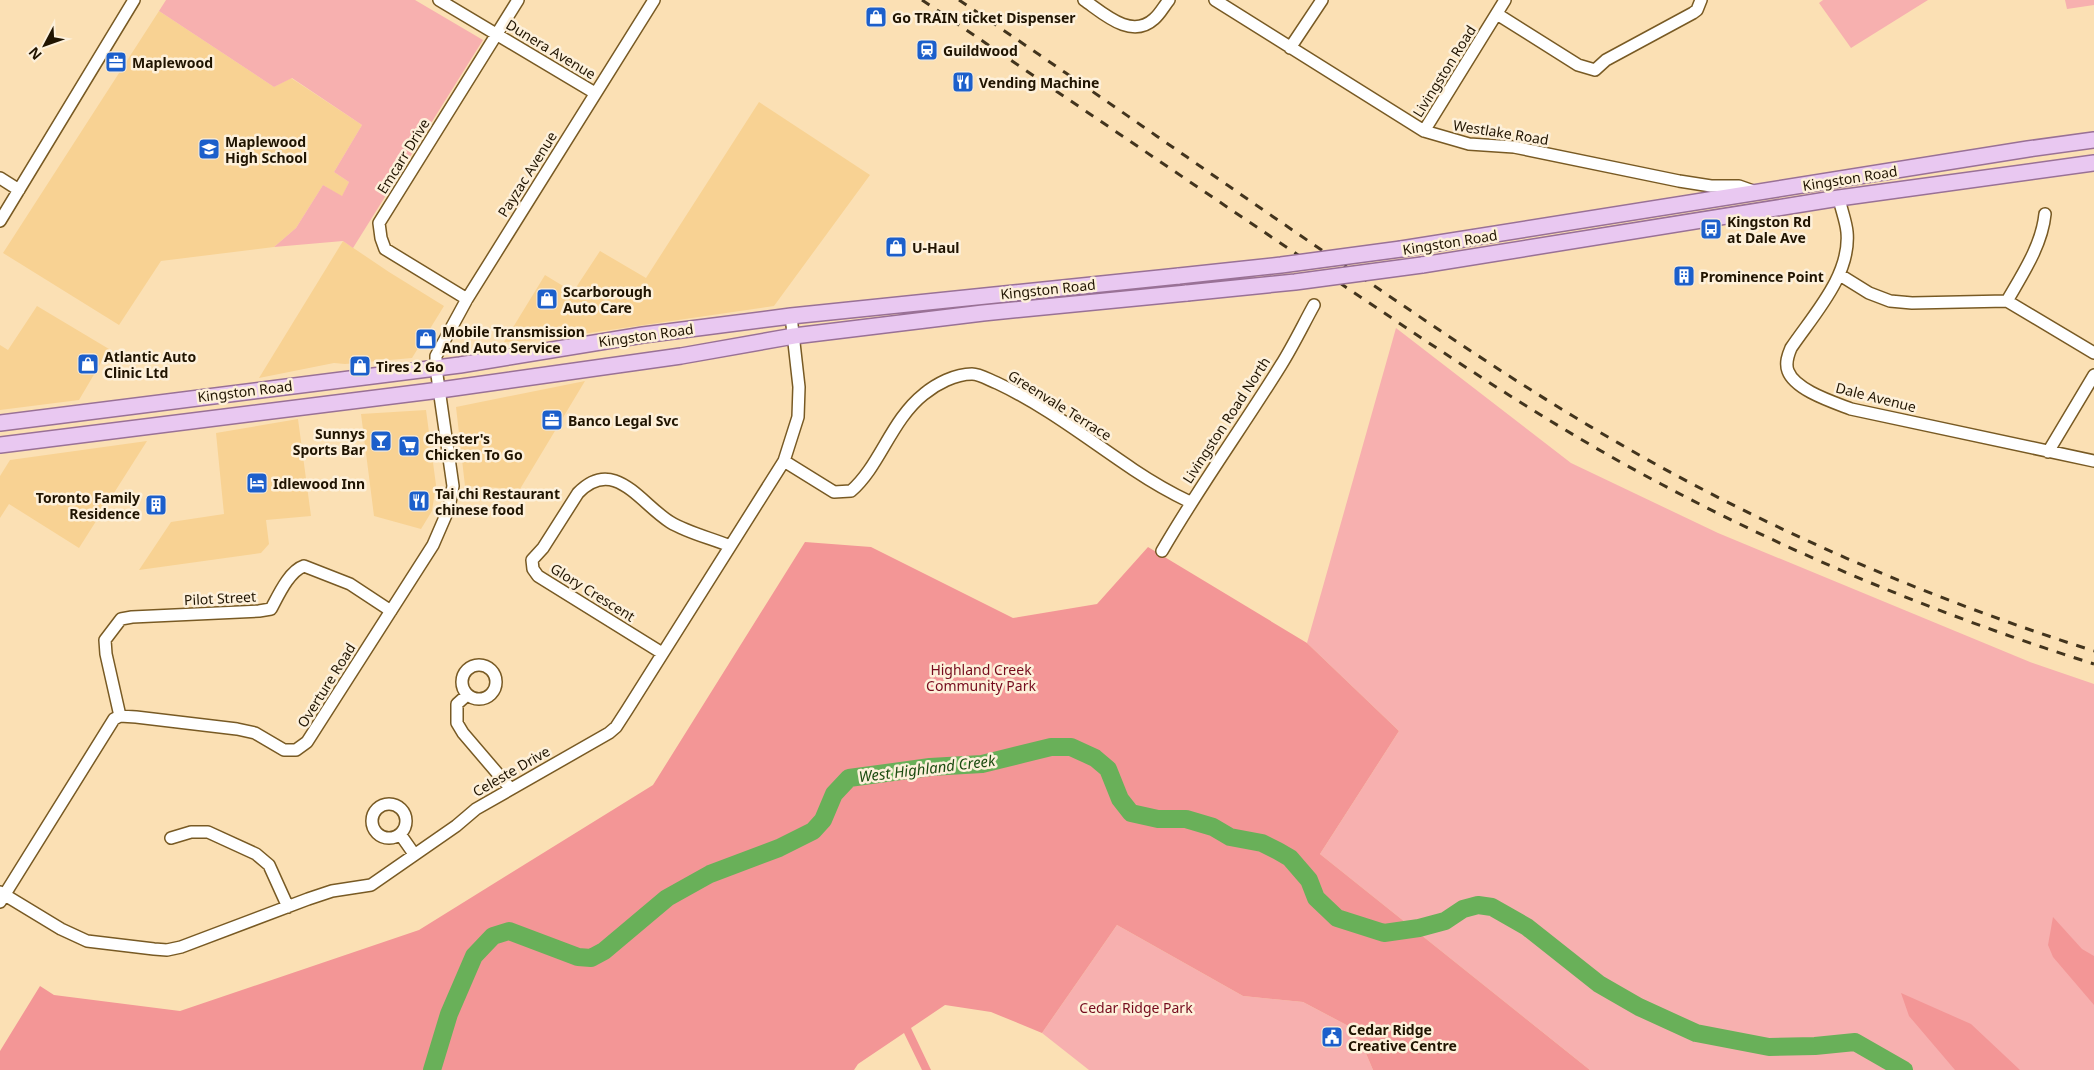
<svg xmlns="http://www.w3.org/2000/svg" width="2094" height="1070" font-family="'Noto Sans',sans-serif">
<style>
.built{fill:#f8d293}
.green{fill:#f7b0af}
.forest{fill:#f39696}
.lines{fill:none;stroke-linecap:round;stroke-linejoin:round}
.river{stroke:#69b059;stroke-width:18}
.minor-casing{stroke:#785a24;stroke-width:14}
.major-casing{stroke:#997196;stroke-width:18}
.minor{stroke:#fff;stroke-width:11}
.major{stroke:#e9c8f1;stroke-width:15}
.rail{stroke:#42341d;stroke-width:3;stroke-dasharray:9 9;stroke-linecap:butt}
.major-bridge-casing{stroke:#997196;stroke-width:18;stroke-linecap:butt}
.major-bridge{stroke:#e9c8f1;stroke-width:15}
.labels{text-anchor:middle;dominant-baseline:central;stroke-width:5;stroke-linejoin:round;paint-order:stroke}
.poi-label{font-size:14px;font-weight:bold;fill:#201401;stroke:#fdf0da;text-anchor:start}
.street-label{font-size:14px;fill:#201401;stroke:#fdf0da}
.park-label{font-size:14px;fill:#750b1d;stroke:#fdf0da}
.water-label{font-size:15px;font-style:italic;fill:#1c4b10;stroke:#fdf0da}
</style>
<rect width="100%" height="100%" fill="#fbe0b4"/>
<!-- built -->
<path class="built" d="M 159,11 L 274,87 L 291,78 L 362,125 L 334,172 L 349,182 L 342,197 L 323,185 L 296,228 L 274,247 L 161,261 L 119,325 L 3,253 Z
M 759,102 L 870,175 L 774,306 L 541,340 L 504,342 L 545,275 L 573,292 L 600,251 L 646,278 Z
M 343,241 L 389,272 L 444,306 L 412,358 L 345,364 L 334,363 L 259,378 Z
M 37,306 L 109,349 L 79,400 L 0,410 L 0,345 L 8,350 Z
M 585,381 L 520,489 L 465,486 L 456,407 Z
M 426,410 L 436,485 L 432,511 L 421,529 L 374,516 L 361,414 Z
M 298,419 L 311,516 L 266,520 L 269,544 L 261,553 L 139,570 L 171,522 L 224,514 L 216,433 Z
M 147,441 L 79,548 L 9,504 L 0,518 L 0,476 L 10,460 Z"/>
<!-- green -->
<path class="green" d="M 166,0 L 415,0 L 483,40 L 353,248 L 343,241 L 274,247 L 296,228 L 323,185 L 342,196 L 349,182 L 334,172 L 362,125 L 292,78 L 274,87 L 159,11 Z
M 1823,0 L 1928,0 L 1851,48 L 1819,3 Z
M 2065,0 L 2094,0 L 2094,5 L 2067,9 Z
M 1396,328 L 1571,463 L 1718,533 L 2030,662 L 2094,684 L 2094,1070 L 1590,1070 L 1320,854 L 1399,731 L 1307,643 Z
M 1117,925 L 1243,996 L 1303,1002 L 1356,1030 L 1373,1070 L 1089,1070 L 1042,1033 Z"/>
<!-- forest -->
<path class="forest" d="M 805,542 L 871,547 L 1013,618 L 1097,604 L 1148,547 L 1307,643 L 1399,731 L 1320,854 L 1590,1070 L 1373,1070 L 1356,1030 L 1303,1002 L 1243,996 L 1117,925 L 1042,1033 L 991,1012 L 945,1005 L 911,1028 L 931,1070 L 922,1070 L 904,1033 L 858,1064 L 854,1070 L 0,1070 L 0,1051 L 40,986 L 54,995 L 180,1011 L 419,930 L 653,785 Z
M 2053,917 L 2082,949 L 2094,956 L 2094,1005 L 2053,957 L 2048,945 Z
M 1901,993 L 1971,1024 L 2020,1070 L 1955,1070 L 1909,1016 Z"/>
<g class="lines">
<!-- river -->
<path class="river" d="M 432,1070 L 449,1014 L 474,956 L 493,936 L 509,931 L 578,957 L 591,958 L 604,951 L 667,898 L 710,874 L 779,848 L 813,831 L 823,820 L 834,794 L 849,778 L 930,767 L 982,764 L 1051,747 L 1071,747 L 1095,758 L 1108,769 L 1120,799 L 1131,813 L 1158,819 L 1186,819 L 1213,827 L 1230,837 L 1262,843 L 1278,851 L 1290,858 L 1309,880 L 1316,898 L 1337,918 L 1384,933 L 1419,928 L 1445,921 L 1463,909 L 1478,905 L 1492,907 L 1527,927 L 1599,984 L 1639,1007 L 1696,1033 L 1769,1047 L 1815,1046 L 1855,1042 L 1904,1070"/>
<!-- minor casing -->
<g class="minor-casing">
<path id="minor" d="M 439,0 L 595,93
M 1084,0 C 1103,13 1131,40 1154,19 C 1160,14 1164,6 1169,0
M 1215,0 L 1424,131 L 1469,144 L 1514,147 L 1679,181 L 1711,186 L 1739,186 L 1756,192
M 1497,14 L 1578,65 L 1595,70 L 1606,60 L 1693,13 L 1697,10 L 1701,0
M 1290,48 L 1322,0
M 1424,131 L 1505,0
M 0,178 L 19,190
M 1839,198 C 1841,209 1846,221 1847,232 C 1851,275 1814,314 1791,348 C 1788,355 1785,363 1788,371 C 1795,390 1833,402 1851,409 L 2094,461
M 0,221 L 134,0
M 1840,275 L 1869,293 L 1890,301 L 1912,303 L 2007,301 L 2094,353
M 467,299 L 385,249 L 381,238 L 379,223 L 518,0
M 2007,301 C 2022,275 2042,245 2045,214
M 2048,452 L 2094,375
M 784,461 L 834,492 L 851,491 C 880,466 891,420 924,394 C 936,384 955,374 972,374 C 980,374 989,380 997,383 C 1046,406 1089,440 1134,470 C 1152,482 1171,493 1190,502
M 1162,551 C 1199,487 1242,428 1281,365 C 1293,346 1303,325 1314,305
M 662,653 L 538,576 L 533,569 L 532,560 L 543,548 L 578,493 C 614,456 640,503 670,522 C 688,533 711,538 730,546
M462 682a17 17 0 1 1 34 0a17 17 0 1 1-34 0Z
M 467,695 L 457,704 L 457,723 L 463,733 L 510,788
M 120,716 L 106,654 L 105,640 L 121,619 L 132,617 L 259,611 L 271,609 C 278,596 289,571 304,566 L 350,584 L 391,611
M372 821a17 17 0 1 1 34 0a17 17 0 1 1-34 0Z
M 400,834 L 414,854
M 171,838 L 191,832 L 208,832 L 256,854 L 269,865 L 288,907
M 0,892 L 61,929 L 87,941 L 154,949 L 167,950 L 181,947 L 308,899 L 332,891 L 371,885 L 456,826 L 476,809 L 609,733 L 616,727 L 627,710 L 784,461 L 798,417 L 799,387 L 791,316
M 0,902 L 114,719 L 120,716 L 136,717 L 237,729 L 255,733 L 284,750 L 296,750 L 307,742 L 433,545 L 449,508 L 453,486 L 436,368 L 436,356 L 467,299 L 654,0"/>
</g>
<!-- major casing -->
<g class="major-casing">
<path id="major" d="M 1401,249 L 2028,149 L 2094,140
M 1422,265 L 1839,198 L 2094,163
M 0,423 L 460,365 L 643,335 L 791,316 L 1179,276
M 0,445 L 440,390 L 681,356 L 794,336 L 983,313 L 1187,293"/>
</g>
<!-- minor -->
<use href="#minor" class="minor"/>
<!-- major -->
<use href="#major" class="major"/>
<!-- rail -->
<path class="rail" d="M 922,0 C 1055,90 1188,181 1322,271 C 1432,345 1543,422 1661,484 C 1800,558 1945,617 2094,664
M 959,0 C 1098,94 1234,191 1373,285 C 1458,343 1544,401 1634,452 C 1780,535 1934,600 2094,651"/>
<!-- major-bridge casing -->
<g class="major-bridge-casing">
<path id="major-bridge" d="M 1179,276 L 1281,265 L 1401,249
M 1187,293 L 1295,282 L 1422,265"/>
</g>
<!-- major-bridge -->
<use href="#major-bridge" class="major-bridge"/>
</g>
<!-- icons -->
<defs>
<g id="shop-square" transform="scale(1.125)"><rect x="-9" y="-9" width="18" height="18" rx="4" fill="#1c5fcb" stroke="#fdf0da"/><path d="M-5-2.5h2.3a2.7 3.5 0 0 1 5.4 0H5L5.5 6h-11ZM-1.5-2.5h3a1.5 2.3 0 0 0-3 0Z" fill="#fff"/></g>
<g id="station-square" transform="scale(1.125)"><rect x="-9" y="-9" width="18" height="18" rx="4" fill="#1c5fcb" stroke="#fdf0da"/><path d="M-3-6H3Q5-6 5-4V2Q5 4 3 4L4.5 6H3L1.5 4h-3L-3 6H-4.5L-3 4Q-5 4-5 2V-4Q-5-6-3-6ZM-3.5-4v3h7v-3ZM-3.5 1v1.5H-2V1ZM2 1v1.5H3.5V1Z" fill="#fff"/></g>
<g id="office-square" transform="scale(1.125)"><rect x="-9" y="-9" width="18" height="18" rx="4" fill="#1c5fcb" stroke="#fdf0da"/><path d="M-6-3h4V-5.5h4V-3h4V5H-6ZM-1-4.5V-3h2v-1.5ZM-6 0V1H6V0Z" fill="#fff"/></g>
<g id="restaurant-square" transform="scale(1.125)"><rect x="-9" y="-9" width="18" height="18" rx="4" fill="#1c5fcb" stroke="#fdf0da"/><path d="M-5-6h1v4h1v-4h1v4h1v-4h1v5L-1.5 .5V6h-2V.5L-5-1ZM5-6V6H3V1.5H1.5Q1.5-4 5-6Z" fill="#fff"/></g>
<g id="school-square" transform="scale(1.125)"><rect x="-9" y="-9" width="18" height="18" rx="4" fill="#1c5fcb" stroke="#fdf0da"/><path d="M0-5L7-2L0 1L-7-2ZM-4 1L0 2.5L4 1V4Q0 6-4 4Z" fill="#fff"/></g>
<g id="bus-square" transform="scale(1.125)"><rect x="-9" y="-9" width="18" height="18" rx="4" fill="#1c5fcb" stroke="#fdf0da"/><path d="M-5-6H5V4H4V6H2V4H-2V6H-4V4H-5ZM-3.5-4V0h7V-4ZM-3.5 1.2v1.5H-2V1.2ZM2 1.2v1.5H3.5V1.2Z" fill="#fff"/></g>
<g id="building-square" transform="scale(1.125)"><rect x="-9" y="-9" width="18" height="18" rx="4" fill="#1c5fcb" stroke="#fdf0da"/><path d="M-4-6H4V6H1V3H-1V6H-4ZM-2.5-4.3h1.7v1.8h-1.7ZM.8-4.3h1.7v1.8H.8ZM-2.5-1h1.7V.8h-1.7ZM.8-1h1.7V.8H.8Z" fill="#fff"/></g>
<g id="bar-square" transform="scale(1.125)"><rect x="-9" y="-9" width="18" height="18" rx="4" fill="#1c5fcb" stroke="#fdf0da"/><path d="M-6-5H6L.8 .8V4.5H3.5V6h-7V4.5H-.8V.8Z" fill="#fff"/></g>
<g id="supermarket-square" transform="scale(1.125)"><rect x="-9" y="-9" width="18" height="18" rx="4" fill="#1c5fcb" stroke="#fdf0da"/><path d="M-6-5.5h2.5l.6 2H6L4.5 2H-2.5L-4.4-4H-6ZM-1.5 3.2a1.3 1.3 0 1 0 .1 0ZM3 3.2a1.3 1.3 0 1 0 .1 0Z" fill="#fff"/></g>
<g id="hotel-square" transform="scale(1.125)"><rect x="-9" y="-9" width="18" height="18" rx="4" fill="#1c5fcb" stroke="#fdf0da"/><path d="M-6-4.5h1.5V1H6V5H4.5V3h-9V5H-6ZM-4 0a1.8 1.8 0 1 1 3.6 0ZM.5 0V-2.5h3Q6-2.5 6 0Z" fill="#fff"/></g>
<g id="civic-square" transform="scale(1.125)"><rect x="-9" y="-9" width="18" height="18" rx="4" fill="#1c5fcb" stroke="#fdf0da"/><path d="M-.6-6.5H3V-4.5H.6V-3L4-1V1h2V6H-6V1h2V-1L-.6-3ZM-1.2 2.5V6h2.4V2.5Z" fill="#fff"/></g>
</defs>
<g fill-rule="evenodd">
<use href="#shop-square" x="876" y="17"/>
<use href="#station-square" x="927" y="50"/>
<use href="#office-square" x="116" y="62"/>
<use href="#restaurant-square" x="963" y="82"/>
<use href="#school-square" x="209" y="149"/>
<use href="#bus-square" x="1711" y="229"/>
<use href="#shop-square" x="896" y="247"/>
<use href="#building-square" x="1684" y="276"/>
<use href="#shop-square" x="547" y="299"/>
<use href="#shop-square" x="426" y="339"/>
<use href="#shop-square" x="88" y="364"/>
<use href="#shop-square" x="360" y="366"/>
<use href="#office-square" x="552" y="420"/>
<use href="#bar-square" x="381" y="441"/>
<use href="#supermarket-square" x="409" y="446"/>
<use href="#hotel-square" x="257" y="483"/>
<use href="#restaurant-square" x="419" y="501"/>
<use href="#building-square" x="156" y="505"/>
<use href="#civic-square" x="1332" y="1037"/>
</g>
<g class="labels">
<!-- poi labels -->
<g class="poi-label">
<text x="892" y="17">Go TRAIN ticket Dispenser</text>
<text x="943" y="50">Guildwood</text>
<text x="132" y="62">Maplewood</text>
<text x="979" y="82">Vending Machine</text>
<text x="225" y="141">Maplewood<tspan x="225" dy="16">High School</tspan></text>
<text x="1727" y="221">Kingston Rd<tspan x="1727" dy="16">at Dale Ave</tspan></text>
<text x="912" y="247">U-Haul</text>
<text x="1700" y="276">Prominence Point</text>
<text x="563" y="291">Scarborough<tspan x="563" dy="16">Auto Care</tspan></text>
<text x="442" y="331">Mobile Transmission<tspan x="442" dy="16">And Auto Service</tspan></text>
<text x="104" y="356">Atlantic Auto<tspan x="104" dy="16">Clinic Ltd</tspan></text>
<text x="376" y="366">Tires 2 Go</text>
<text x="568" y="420">Banco Legal Svc</text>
<text x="365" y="433" text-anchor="end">Sunnys<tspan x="365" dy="16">Sports Bar</tspan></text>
<text x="425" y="438">Chester's<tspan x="425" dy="16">Chicken To Go</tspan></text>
<text x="273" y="483">Idlewood Inn</text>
<text x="435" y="493">Tai chi Restaurant<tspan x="435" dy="16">chinese food</tspan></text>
<text x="140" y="497" text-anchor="end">Toronto Family<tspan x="140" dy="16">Residence</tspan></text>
<text x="1348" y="1029">Cedar Ridge<tspan x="1348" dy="16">Creative Centre</tspan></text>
</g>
<!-- street labels -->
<g class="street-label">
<text transform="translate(551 49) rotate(31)">Dunera Avenue</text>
<text transform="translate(1444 71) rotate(-58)">Livingston Road</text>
<text transform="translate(1501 132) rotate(9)">Westlake Road</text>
<text transform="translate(403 156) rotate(-58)">Emcarr Drive</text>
<text transform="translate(527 174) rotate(-58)">Payzac Avenue</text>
<text transform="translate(1850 178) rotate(-9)">Kingston Road</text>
<text transform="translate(1450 242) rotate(-9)">Kingston Road</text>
<text transform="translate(1048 289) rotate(-6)">Kingston Road</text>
<text transform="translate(646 335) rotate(-8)">Kingston Road</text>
<text transform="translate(245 391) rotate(-7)">Kingston Road</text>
<text transform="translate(1876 397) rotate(14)">Dale Avenue</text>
<text transform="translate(1060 405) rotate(32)">Greenvale Terrace</text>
<text transform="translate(1226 420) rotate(-57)">Livingston Road North</text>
<text transform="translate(593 592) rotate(32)">Glory Crescent</text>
<text transform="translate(220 598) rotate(-3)">Pilot Street</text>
<text transform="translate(326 685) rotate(-58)">Overture Road</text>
<text transform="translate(511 771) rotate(-30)">Celeste Drive</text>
</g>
<!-- park labels -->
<g class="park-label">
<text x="981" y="669">Highland Creek<tspan x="981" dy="16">Community Park</tspan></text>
<text x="1136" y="1007">Cedar Ridge Park</text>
</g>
<!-- water labels -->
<g class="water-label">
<text transform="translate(927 768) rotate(-7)">West Highland Creek</text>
</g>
</g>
<!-- north arrow -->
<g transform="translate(45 45) rotate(229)" stroke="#fdf0da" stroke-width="4" paint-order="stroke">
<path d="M0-4L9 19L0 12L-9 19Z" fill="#201401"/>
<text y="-8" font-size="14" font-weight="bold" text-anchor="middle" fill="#201401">N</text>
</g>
</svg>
